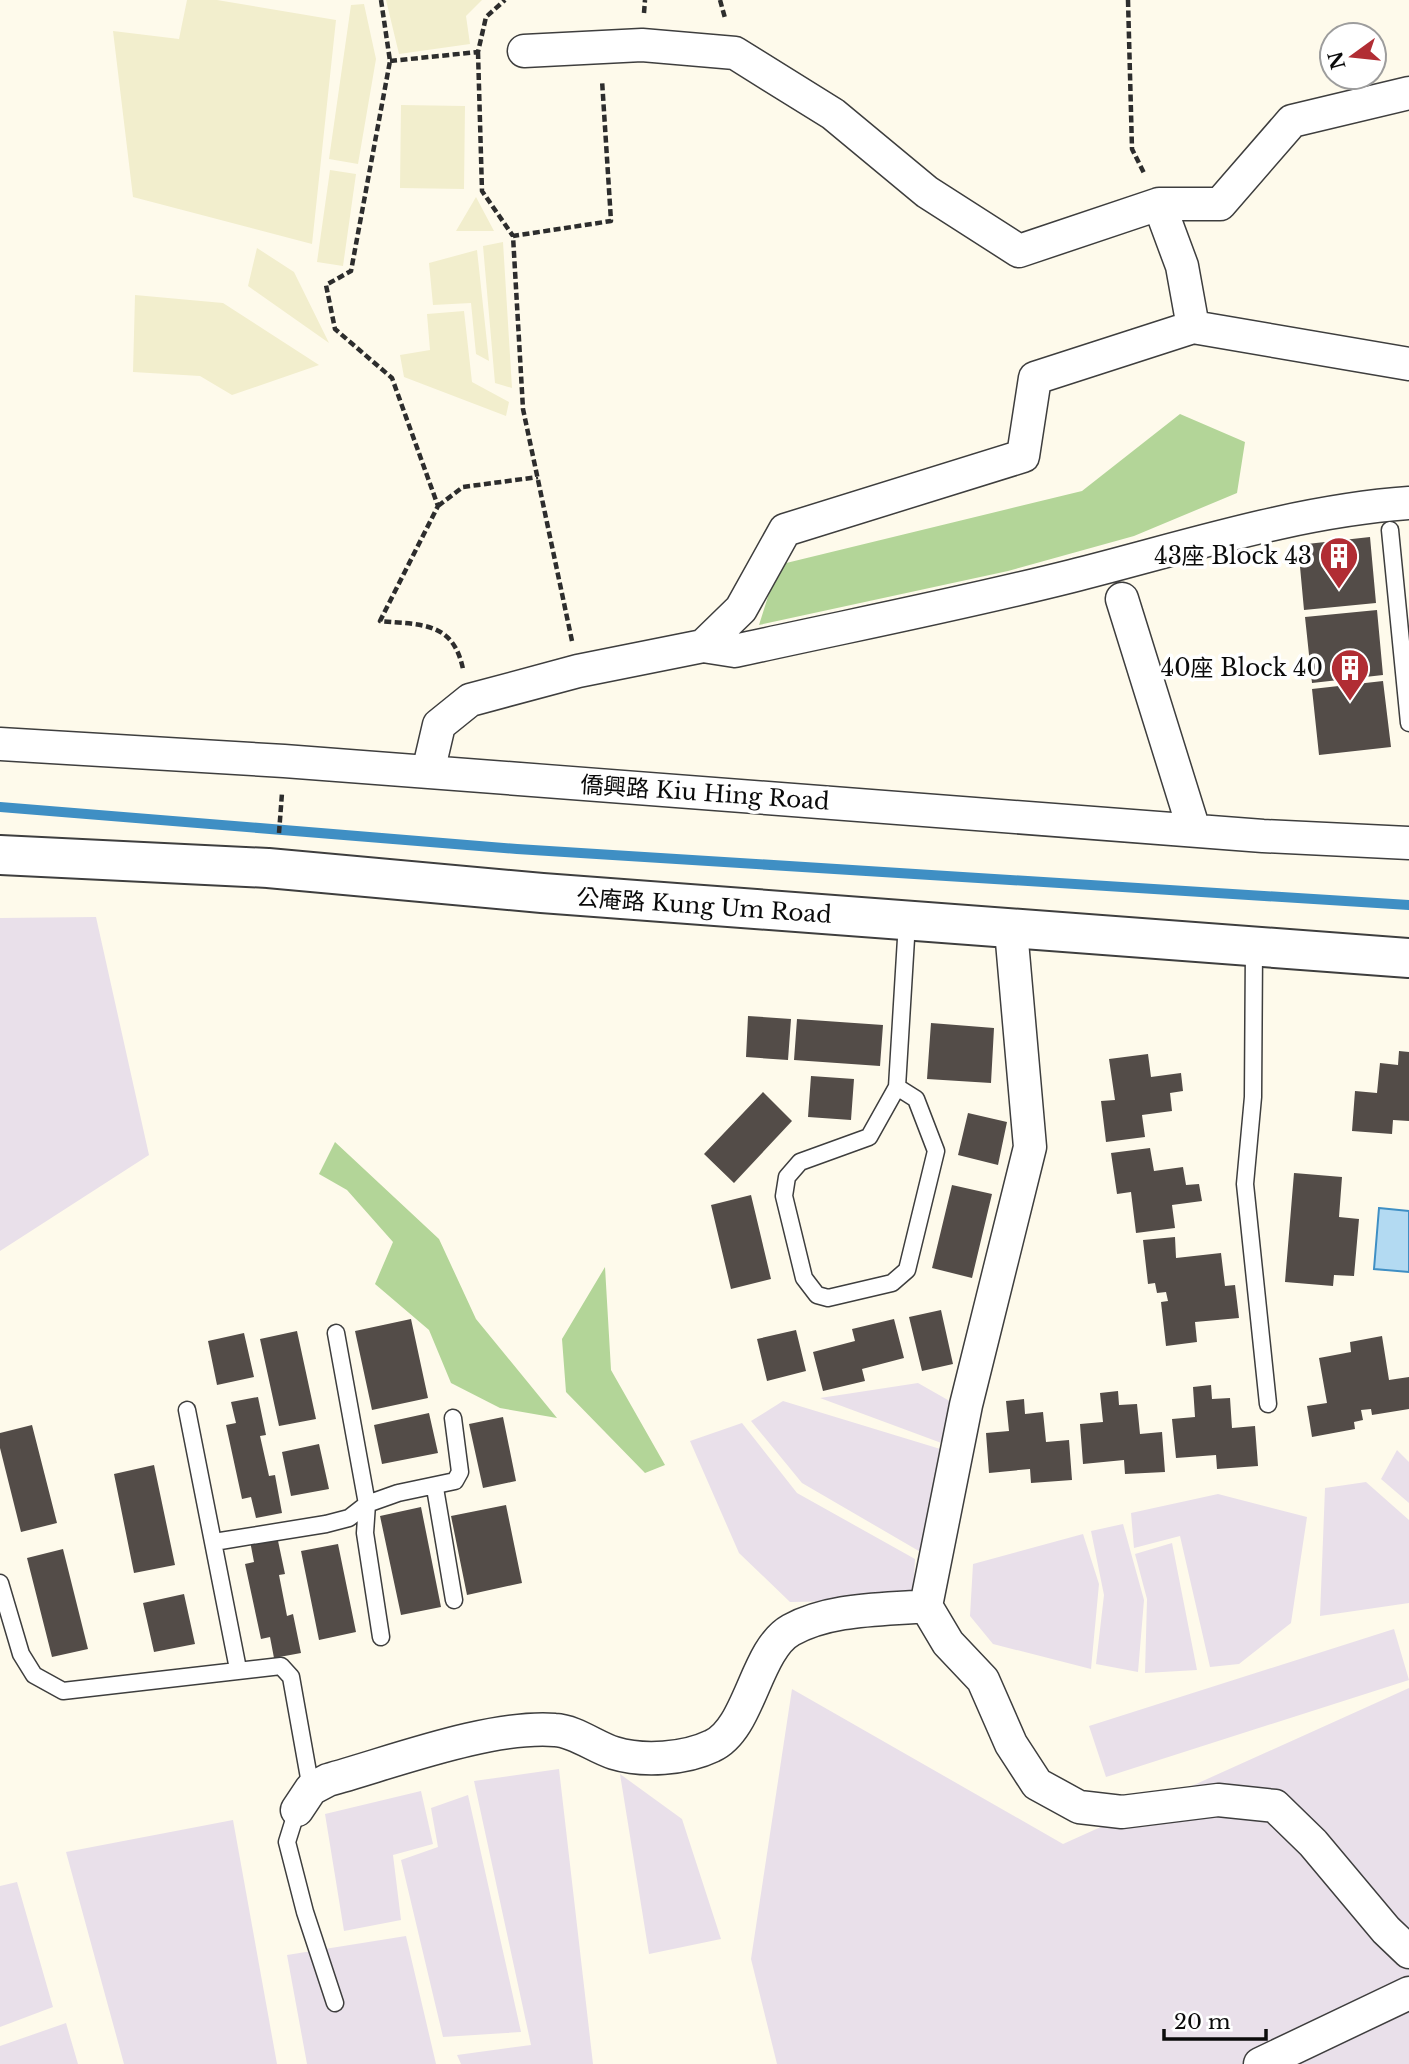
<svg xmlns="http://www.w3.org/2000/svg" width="1409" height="2064" font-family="'Libre Baskerville','Noto Sans TC',serif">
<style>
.industrial{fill:#e9e0ea}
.farmland{fill:#f2eecd}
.forest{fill:#b3d598}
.water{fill:#b3daf2;stroke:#3f8fc4;stroke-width:2}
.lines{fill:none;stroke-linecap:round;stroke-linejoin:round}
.stream{stroke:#3f8fc4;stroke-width:10}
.building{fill:#534c48}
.service-casing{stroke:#3e3e3e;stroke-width:19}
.minor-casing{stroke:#3e3e3e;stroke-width:35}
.tertiary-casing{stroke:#3e3e3e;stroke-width:42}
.path{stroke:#2d2d2d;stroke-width:4.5;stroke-dasharray:7 3.5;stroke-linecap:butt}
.service{stroke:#fff;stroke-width:16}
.minor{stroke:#fff;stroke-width:32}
.tertiary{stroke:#fff;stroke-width:38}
.labels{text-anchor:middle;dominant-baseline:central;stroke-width:7;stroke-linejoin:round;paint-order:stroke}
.poi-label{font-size:23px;fill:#0b0b0b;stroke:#fff;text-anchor:end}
.street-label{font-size:23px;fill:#0b0b0b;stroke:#fff}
</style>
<rect width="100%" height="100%" fill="#fefaeb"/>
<!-- industrial -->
<path class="industrial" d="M 96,917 L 149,1155 L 0,1251 L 0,918 Z
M 918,1383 L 969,1412 L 963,1451 L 820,1398 Z
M 783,1401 L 960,1455 L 924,1554 L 802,1483 L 751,1421 Z
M 742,1423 L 797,1493 L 915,1559 L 913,1600 L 790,1602 L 739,1553 L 690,1441 Z
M 1397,1450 L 1409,1462 L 1409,1503 L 1381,1479 Z
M 1366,1482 L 1409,1520 L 1409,1603 L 1320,1616 L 1325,1488 Z
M 1218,1494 L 1307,1517 L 1291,1623 L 1239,1664 L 1210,1667 L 1180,1536 L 1134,1548 L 1131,1513 Z
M 1123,1524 L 1144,1600 L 1138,1672 L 1096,1664 L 1104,1595 L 1091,1531 Z
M 1083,1534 L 1099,1584 L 1091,1669 L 993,1644 L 970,1616 L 973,1564 Z
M 1172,1543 L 1197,1670 L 1145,1673 L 1147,1599 L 1135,1554 Z
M 1394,1629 L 1409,1680 L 1106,1777 L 1089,1726 Z
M 1409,1688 L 1409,2064 L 777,2064 L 751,1959 L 792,1689 L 1063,1844 Z
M 559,1769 L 593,2064 L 461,2064 L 457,2055 L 531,2045 L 474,1781 Z
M 620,1774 L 682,1819 L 721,1939 L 649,1954 Z
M 421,1791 L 433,1844 L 393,1855 L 401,1920 L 344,1931 L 325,1814 Z
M 468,1795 L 521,2032 L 443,2037 L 401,1860 L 438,1847 L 431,1808 Z
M 233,1820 L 277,2064 L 124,2064 L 66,1852 Z
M 17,1882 L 53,2007 L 0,2027 L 0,1886 Z
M 406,1936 L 436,2064 L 307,2064 L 287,1955 Z
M 66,2023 L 78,2064 L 0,2064 L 0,2046 Z"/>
<!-- farmland -->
<path class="farmland" d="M 187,0 L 217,0 L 336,20 L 312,244 L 133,197 L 113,31 L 179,39 Z
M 386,0 L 482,0 L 466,16 L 470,44 L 399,54 Z
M 364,4 L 376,59 L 358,164 L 329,159 L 351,5 Z
M 401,105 L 465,106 L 464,189 L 400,188 Z
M 330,170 L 356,174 L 343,266 L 317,262 Z
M 476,197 L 494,231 L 456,231 Z
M 503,242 L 512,388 L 495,383 L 483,246 Z
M 257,248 L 294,272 L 329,343 L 248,286 Z
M 477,250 L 489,361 L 476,354 L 471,303 L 433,305 L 429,263 Z
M 135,295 L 223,303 L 319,365 L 232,395 L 200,376 L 133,372 Z
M 464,311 L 472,382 L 509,402 L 506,416 L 404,377 L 400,355 L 430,350 L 427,314 Z"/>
<!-- forest -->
<path class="forest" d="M 1180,414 L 1245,442 L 1237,493 L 1134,536 L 1008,571 L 759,625 L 778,565 L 1082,491 Z
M 335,1142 L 439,1239 L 476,1319 L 557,1418 L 500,1408 L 451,1383 L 429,1330 L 375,1284 L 393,1242 L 347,1190 L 319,1174 Z
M 605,1267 L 611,1370 L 665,1465 L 645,1473 L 566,1392 L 562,1339 Z"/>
<!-- water -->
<path class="water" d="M 1379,1208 L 1409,1211 L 1409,1272 L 1374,1269 Z"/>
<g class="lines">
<!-- stream -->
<path class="stream" d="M 0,807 L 517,849 L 1409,905"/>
</g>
<!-- building -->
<path class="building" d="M 1370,537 L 1376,603 L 1304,610 L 1298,545 Z
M 1377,610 L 1383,675 L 1312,683 L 1305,617 Z
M 1383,681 L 1391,747 L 1319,755 L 1312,689 Z
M 748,1016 L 791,1019 L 788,1060 L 746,1057 Z
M 797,1019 L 883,1025 L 880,1066 L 794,1060 Z
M 931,1023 L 994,1028 L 991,1083 L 927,1079 Z
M 1399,1051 L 1409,1052 L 1409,1121 L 1393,1120 L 1392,1134 L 1352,1131 L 1355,1091 L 1377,1093 L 1380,1063 L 1398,1065 Z
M 1148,1054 L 1151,1077 L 1181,1073 L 1183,1091 L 1170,1093 L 1172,1111 L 1142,1115 L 1145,1137 L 1106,1142 L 1101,1101 L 1115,1100 L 1109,1059 Z
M 811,1076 L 854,1079 L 851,1120 L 808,1117 Z
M 763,1092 L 792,1121 L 734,1183 L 704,1154 Z
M 968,1113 L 1007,1122 L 998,1165 L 958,1155 Z
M 1150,1148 L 1154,1171 L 1183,1167 L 1186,1185 L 1199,1184 L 1202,1201 L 1172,1205 L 1175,1228 L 1136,1233 L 1131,1192 L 1117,1194 L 1111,1153 Z
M 1294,1173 L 1342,1177 L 1339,1217 L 1359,1219 L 1354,1276 L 1334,1275 L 1333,1286 L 1285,1282 Z
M 952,1185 L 992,1194 L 972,1278 L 932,1268 Z
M 751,1195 L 771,1279 L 731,1289 L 711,1205 Z
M 1175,1237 L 1176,1258 L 1221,1253 L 1225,1286 L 1235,1285 L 1239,1318 L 1195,1322 L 1197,1342 L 1166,1346 L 1161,1302 L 1168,1301 L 1166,1292 L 1157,1293 L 1155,1283 L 1148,1284 L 1143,1240 Z
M 941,1310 L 953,1364 L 922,1371 L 909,1317 Z
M 411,1319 L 428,1398 L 372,1410 L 355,1331 Z
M 894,1319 L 904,1358 L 862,1369 L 865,1381 L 823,1391 L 813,1352 L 855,1341 L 852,1329 Z
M 796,1330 L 806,1371 L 767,1381 L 757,1339 Z
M 297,1331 L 316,1419 L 279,1426 L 260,1339 Z
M 244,1333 L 254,1377 L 217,1385 L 208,1341 Z
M 1382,1336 L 1389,1380 L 1409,1377 L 1409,1409 L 1372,1415 L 1371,1409 L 1361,1410 L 1363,1420 L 1354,1422 L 1355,1429 L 1312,1437 L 1307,1406 L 1327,1403 L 1319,1358 L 1351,1352 L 1350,1342 Z
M 1211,1385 L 1212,1399 L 1230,1398 L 1232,1428 L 1255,1426 L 1258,1466 L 1217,1469 L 1216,1455 L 1176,1458 L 1172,1419 L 1195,1417 L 1193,1387 Z
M 1118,1391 L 1119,1405 L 1137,1404 L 1140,1434 L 1162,1432 L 1165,1472 L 1125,1474 L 1124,1460 L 1083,1464 L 1080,1424 L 1103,1422 L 1100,1393 Z
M 258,1397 L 266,1435 L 260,1436 L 269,1476 L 275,1475 L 282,1513 L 256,1518 L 251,1497 L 242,1499 L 226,1425 L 236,1423 L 231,1402 Z
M 1024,1399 L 1025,1414 L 1043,1412 L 1046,1442 L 1069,1440 L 1072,1480 L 1031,1483 L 1030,1469 L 989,1473 L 986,1433 L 1009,1431 L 1006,1401 Z
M 429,1413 L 438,1453 L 382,1464 L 374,1425 Z
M 503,1417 L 516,1481 L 483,1488 L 469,1424 Z
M 32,1425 L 57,1523 L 21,1532 L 0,1448 L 0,1433 Z
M 319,1444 L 329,1489 L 291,1496 L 282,1452 Z
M 154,1465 L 175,1565 L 134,1573 L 114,1474 Z
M 506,1505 L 522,1583 L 467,1595 L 451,1516 Z
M 421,1507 L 441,1607 L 401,1615 L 380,1516 Z
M 277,1536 L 285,1574 L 279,1575 L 287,1616 L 293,1614 L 301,1653 L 274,1658 L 270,1637 L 261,1639 L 245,1564 L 254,1562 L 250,1541 Z
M 338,1544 L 356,1632 L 319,1640 L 301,1551 Z
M 63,1549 L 88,1649 L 52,1657 L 27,1558 Z
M 184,1594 L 195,1644 L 154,1652 L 143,1603 Z"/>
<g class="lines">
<!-- service casing -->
<g class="service-casing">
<path id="service" d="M 1390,530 L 1409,723
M 1254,948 L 1253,1097 L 1245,1184 L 1268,1404
M 897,1087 L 916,1099 L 936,1151 L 907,1270 L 892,1283 L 828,1298 L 817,1295 L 804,1278 L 784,1196 L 787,1177 L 800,1162 L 869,1137 Z
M 897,1087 L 907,922
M 336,1333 L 367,1504 L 365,1533 L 381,1637
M 187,1410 L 238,1669
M 435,1488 L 454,1600
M 214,1542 L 326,1524 L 349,1518 L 367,1504 L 398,1493 L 455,1481 L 460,1472 L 453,1418
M 0,1583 L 21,1654 L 34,1675 L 63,1691 L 281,1666 L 291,1677 L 311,1789
M 297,1810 L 287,1842 L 305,1912 L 335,2003"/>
</g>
<!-- minor casing -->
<g class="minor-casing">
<path id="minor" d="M 524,51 L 642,45 L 735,53 L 833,114 L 927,192 L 1019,251 L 1159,204 L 1220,204 L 1292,121 L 1409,93
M 1159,204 L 1182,266 L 1193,327
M 1122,599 L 1194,830
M 703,646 L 735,651 C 848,626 961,604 1072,576 C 1183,548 1295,511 1409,503
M 0,744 L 284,761 L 1263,836 L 1409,843
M 428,772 L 439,725 L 470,700 L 578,671 L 703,646 L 741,609 L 785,530 L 1023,456 L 1035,378 L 1193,327 L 1409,364
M 1011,930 L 1030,1147 L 966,1405 L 926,1606 L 948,1643 L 983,1680 L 1011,1744 L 1037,1784 L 1079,1807 L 1122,1812 L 1218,1800 L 1275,1806 L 1313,1843 L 1386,1930 L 1409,1952
M 297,1810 L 311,1789 L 328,1780 C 393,1762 490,1725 555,1730 C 575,1731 595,1747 614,1753 C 643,1762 685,1759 712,1746 C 750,1729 755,1650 791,1630 C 831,1608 882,1610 926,1606
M 1260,2064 L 1409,1993"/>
</g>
<!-- tertiary casing -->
<g class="tertiary-casing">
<path id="tertiary" d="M 0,855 L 268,868 L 542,893 L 1409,958"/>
</g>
<!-- path -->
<path class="path" d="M 381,0 L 390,61 L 351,271 L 326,285 L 335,329 L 392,378 L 438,506 L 380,621 C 421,625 453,621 463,669
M 720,0 L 725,18
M 1128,0 L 1132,149 L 1145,175
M 644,13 L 645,0
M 478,52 L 482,191 L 513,236
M 390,61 L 478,52 L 486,17 L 505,0
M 438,506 L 463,487 L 538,477
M 572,641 L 523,409 L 513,236 L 611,221 L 602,80
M 279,833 L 282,793"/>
<!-- service -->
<use href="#service" class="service"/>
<!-- minor -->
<use href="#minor" class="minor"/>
<!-- tertiary -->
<use href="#tertiary" class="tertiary"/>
</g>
<!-- icons -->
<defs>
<g id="building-pin" transform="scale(2.0125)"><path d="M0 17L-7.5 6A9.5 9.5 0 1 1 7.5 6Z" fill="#b12d34" stroke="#fff"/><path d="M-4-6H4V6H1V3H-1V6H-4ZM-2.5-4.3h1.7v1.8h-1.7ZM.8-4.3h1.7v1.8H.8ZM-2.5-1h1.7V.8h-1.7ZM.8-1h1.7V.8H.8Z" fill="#fff"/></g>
</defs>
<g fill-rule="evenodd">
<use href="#building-pin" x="1339" y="556"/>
<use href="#building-pin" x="1350" y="668"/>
</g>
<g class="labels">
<!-- poi labels -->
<g class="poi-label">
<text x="1312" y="556">43座 Block 43</text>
<text x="1323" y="668">40座 Block 40</text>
</g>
<!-- street labels -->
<g class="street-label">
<text transform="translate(705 793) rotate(4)">僑興路 Kiu Hing Road</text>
<text transform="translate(704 906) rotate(4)">公庵路 Kung Um Road</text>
</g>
</g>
<!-- north arrow -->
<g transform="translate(1353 56) rotate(255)"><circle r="33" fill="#ffffff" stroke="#9d9d9d" stroke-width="2"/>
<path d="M0-5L12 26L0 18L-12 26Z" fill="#b12d34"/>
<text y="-10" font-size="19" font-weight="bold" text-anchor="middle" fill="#0b0b0b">N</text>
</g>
<!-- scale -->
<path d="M1164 2029v10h102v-10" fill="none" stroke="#0b0b0b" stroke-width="3.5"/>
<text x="1174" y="2029" font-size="21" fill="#0b0b0b" stroke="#ffffff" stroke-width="5" paint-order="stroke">20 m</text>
</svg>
